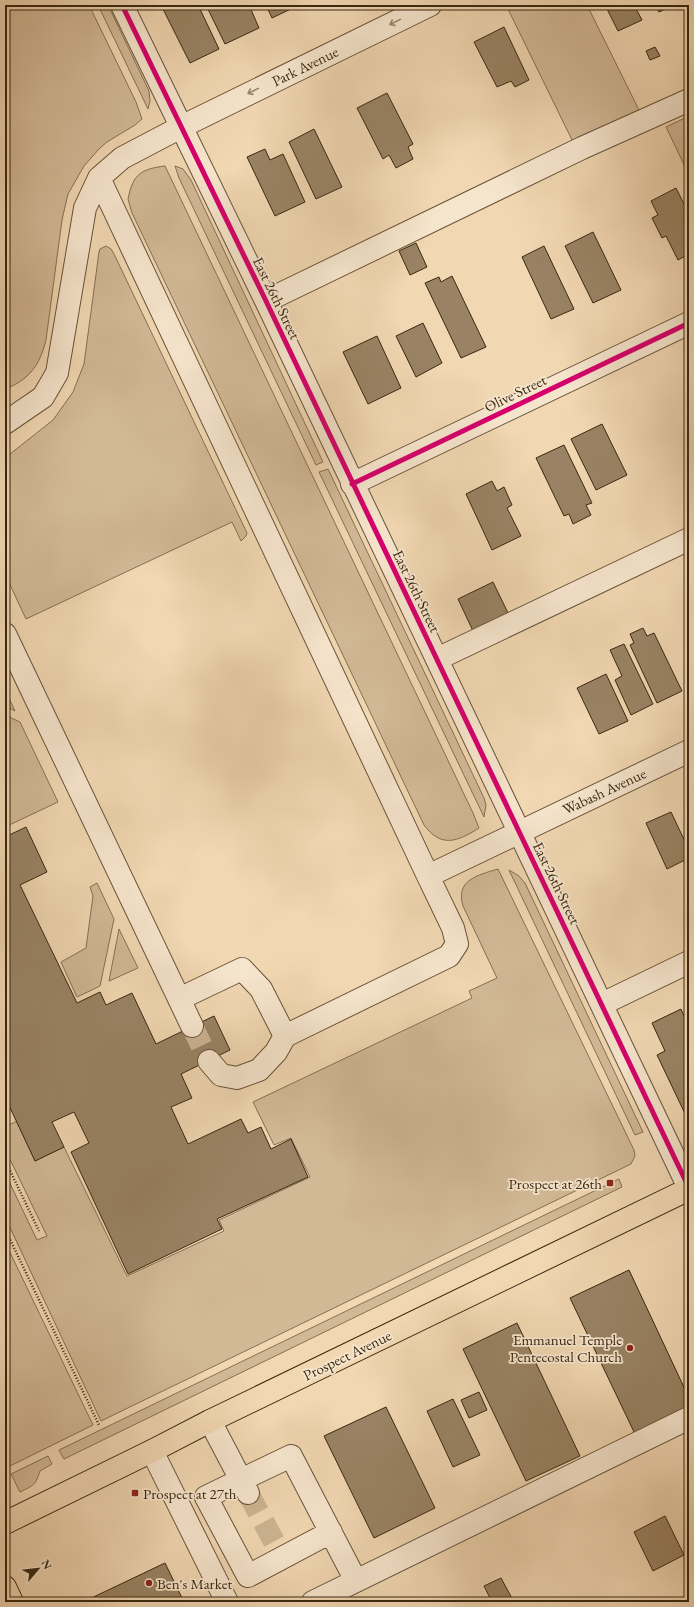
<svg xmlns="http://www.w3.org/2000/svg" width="694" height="1607" font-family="'EB Garamond',serif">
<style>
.green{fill:#d2b996;stroke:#867053}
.building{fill:#998364;stroke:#392710}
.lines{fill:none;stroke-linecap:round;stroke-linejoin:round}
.minor-tunnel{stroke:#ccb492;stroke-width:22;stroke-dasharray:22 11;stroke-linecap:butt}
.minor-casing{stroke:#675338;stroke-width:24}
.major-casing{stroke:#392710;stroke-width:24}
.path{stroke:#392710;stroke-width:2.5;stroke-dasharray:1 2;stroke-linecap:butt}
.minor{stroke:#f6e5cd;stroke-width:22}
.major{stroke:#f1d7b2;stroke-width:22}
.cycleway-casing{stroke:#f6e5cd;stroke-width:8}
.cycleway{stroke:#d6006c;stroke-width:5}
.oneway{stroke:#98866e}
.poi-dot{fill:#8f2418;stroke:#f6e5cd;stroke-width:1.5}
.labels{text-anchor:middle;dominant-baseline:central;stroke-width:3.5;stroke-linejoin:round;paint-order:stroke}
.street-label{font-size:15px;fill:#392710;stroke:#f6e5cd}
.poi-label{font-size:15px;fill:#392710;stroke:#f6e5cd;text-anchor:end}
</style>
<rect width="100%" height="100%" fill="#f1d7b2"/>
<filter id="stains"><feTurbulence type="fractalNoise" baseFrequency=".005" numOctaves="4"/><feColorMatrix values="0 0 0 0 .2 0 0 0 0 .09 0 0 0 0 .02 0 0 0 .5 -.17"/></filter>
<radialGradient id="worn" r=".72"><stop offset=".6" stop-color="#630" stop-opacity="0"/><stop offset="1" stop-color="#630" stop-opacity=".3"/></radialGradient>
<!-- green -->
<path class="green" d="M 5,5 L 89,5 L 136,102 L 142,119 L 135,125 L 107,142 L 99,149 L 84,166 L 68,194 L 62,220 L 46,340 C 40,365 29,380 5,389 Z
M 98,5 L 108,5 L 149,91 L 150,101 L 148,109 Z
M 506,5 L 587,5 L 639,110 L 573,142 Z
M 689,116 L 689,175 L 666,127 Z
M 165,166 L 473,813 L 479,828 C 457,842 441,848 424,825 L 132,213 L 128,199 C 133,174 141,169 165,166 Z
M 175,166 L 183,169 L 191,180 L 323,462 L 316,465 L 179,178 Z
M 106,246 L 111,249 L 114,254 L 247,533 L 246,536 L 241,541 L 232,522 L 26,619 L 5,574 L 5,458 L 53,420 L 73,392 L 84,364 L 99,252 L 100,249 Z
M 328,469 L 484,798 L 486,805 L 484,817 L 319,472 Z
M 5,690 L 15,711 L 5,706 Z
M 5,715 L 20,722 L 58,802 L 5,827 Z
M 498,869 L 634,1150 L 635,1156 L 631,1164 L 101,1421 L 5,1217 L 5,1173 L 37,1240 L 47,1236 L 5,1149 L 5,1127 L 17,1121 L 35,1161 L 64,1147 L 127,1276 L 224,1231 L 219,1220 L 310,1177 L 291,1138 L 274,1145 L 253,1102 L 472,998 L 469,991 L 497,978 L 463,906 C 455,880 478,875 498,869 Z
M 509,870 L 519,876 L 525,883 L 643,1132 L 635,1135 Z
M 97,883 L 114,919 L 100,986 L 77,997 L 61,962 L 86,948 L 93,896 L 90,887 Z
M 119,929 L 138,968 L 109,981 Z
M 619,1179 L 622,1187 L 64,1459 L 59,1450 Z
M 5,1242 L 93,1425 L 8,1467 L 5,1461 Z
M 48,1456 L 52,1464 L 40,1471 C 35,1486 34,1485 20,1492 L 11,1474 Z"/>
<!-- building -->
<path class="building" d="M 172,5 L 198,5 L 219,49 L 190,63 L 163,9 Z
M 206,5 L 249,5 L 259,28 L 225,44 Z
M 266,5 L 297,5 L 297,6 L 272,18 Z
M 605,5 L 634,5 L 642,20 L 618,31 Z
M 655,5 L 674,5 L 659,12 Z
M 504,27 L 529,80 L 515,87 L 511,81 L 497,87 L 474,42 Z
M 655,47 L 660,56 L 650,60 L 646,51 Z
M 387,93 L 413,144 L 408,147 L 413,159 L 396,168 L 389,155 L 383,159 L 357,108 Z
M 314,129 L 342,187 L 316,199 L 289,142 Z
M 265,149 L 270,160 L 283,154 L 305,202 L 275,216 L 247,157 Z
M 676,188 L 689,214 L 689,254 L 678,260 L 666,236 L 662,238 L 652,218 L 658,215 L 651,201 Z
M 593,232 L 621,290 L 593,303 L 565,246 Z
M 416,243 L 427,267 L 410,275 L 399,251 Z
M 544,246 L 574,309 L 551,319 L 522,257 Z
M 452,276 L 486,347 L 461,358 L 425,283 L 439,277 L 441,282 Z
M 423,323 L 442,363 L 416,377 L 396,336 Z
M 377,336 L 401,388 L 368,404 L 343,352 Z
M 602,424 L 627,475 L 596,490 L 571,439 Z
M 564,445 L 592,503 L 586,505 L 591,515 L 573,524 L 569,514 L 564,516 L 536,458 Z
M 492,481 L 497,491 L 504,487 L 512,505 L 507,508 L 521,536 L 492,550 L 466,494 Z
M 493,582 L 508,613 L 473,631 L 458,599 Z
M 643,628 L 647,636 L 654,633 L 682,691 L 657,703 L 630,645 L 634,643 L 630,634 Z
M 624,644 L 653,704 L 631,715 L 615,680 L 622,676 L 610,650 Z
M 606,674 L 628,721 L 599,734 L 577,688 Z
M 671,812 L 689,850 L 689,858 L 667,869 L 646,823 Z
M 26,827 L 47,872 L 20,885 L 77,1003 L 100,992 L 106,1005 L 132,993 L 156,1044 L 214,1016 L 230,1050 L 181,1074 L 192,1098 L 171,1107 L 188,1144 L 241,1119 L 248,1133 L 261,1127 L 271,1149 L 291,1139 L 308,1177 L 217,1219 L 222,1229 L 128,1274 L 71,1152 L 89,1143 L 74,1112 L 52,1122 L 64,1147 L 35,1161 L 5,1097 L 5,837 Z
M 681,1009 L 689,1027 L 689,1122 L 657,1055 L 665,1051 L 652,1023 Z
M 629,1270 L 689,1398 L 689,1408 L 635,1434 L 570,1298 Z
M 517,1323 L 580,1456 L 526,1481 L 463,1349 Z
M 479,1392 L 487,1410 L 469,1418 L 461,1400 Z
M 453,1399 L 480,1455 L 453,1467 L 427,1411 Z
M 386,1407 L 435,1508 L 374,1538 L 324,1436 Z
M 665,1516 L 684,1555 L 653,1571 L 634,1532 Z
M 165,1563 L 184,1602 L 83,1602 Z
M 501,1578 L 514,1602 L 492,1602 L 484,1586 Z"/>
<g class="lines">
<!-- minor-tunnel -->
<path class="minor-tunnel" d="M 192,1026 L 209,1061
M 248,1493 L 277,1547"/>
<!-- minor casing -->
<g class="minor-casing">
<path id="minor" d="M 122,5 L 266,301 L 689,1188
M 99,178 L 428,876 L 453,928 L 457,944 L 449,956 L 285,1036 L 276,1052 L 259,1070 L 237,1078 L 221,1075 L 209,1061
M 266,301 L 582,148 L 689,100
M 5,423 L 43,397 L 57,373 L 85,208 L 99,178 L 122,158 L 181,127 L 430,5
M 352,484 L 689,323
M 5,634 L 192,1026
M 437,659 L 689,539
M 428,876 L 689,751
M 179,999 L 242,969 L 261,989 L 285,1036
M 602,1004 L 689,962
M 210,1421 L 241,1480 L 291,1456 L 356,1581
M 152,1451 L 227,1602
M 248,1493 L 241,1480 L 206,1497 L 248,1576 L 331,1532
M 313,1602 L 689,1418"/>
</g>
<!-- major casing -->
<g class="major-casing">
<path id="major" d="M 5,1523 L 152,1451 L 210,1421 L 689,1189
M 5,1587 L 12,1602"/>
</g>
<!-- path -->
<path class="path" d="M 5,1160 L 39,1231
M 5,1229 L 99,1425"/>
<!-- minor -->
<use href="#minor" class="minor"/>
<!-- major -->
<use href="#major" class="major"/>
<!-- cycleway casing -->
<g class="cycleway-casing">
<path id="cycleway" d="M 122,5 L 266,301 L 689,1188
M 352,484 L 689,323"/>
</g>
<!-- cycleway -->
<use href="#cycleway" class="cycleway"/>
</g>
<!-- one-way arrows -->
<defs><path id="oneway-shaft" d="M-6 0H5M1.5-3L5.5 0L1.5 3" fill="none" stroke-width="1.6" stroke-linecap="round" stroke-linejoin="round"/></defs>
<g class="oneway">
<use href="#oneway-shaft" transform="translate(395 22) rotate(154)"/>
<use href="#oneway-shaft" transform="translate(253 91) rotate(154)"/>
</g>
<!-- markers -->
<g class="poi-dot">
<rect x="606" y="1179" width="8" height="8" rx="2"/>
<circle cx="630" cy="1348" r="4"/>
<rect x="131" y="1489" width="8" height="8" rx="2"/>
<circle cx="149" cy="1583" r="4"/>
</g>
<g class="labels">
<!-- street labels -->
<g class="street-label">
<text transform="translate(305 66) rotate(-26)">Park Avenue</text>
<text transform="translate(277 298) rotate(64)">East 26th Street</text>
<text transform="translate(515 393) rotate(-26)">Olive Street</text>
<text transform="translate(417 591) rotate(64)">East 26th Street</text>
<text transform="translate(604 791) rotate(-25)">Wabash Avenue</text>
<text transform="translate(557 883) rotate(64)">East 26th Street</text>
<text transform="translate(347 1355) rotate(-26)">Prospect Avenue</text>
</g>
<!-- poi labels -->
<g class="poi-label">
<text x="602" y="1183">Prospect at 26th</text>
<text x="622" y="1339">Emmanuel Temple<tspan x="622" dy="17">Pentecostal Church</tspan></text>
<text x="143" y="1493" text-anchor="start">Prospect at 27th</text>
<text x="157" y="1583" text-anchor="start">Ben's Market</text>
</g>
</g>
<!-- margin -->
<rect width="694" height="1607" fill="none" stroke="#f1d7b2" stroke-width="20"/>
<rect x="6" y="6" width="682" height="1595" fill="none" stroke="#392710" stroke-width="2"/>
<rect x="10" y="10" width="674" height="1587" fill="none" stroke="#392710"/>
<!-- north arrow -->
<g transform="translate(38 1569) rotate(62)" stroke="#f6e5cd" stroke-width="3" paint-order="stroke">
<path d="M0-3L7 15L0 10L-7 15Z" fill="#392710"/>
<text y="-6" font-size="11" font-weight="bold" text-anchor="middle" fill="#392710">N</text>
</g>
<rect width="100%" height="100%" filter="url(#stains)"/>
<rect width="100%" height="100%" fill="url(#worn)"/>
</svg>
